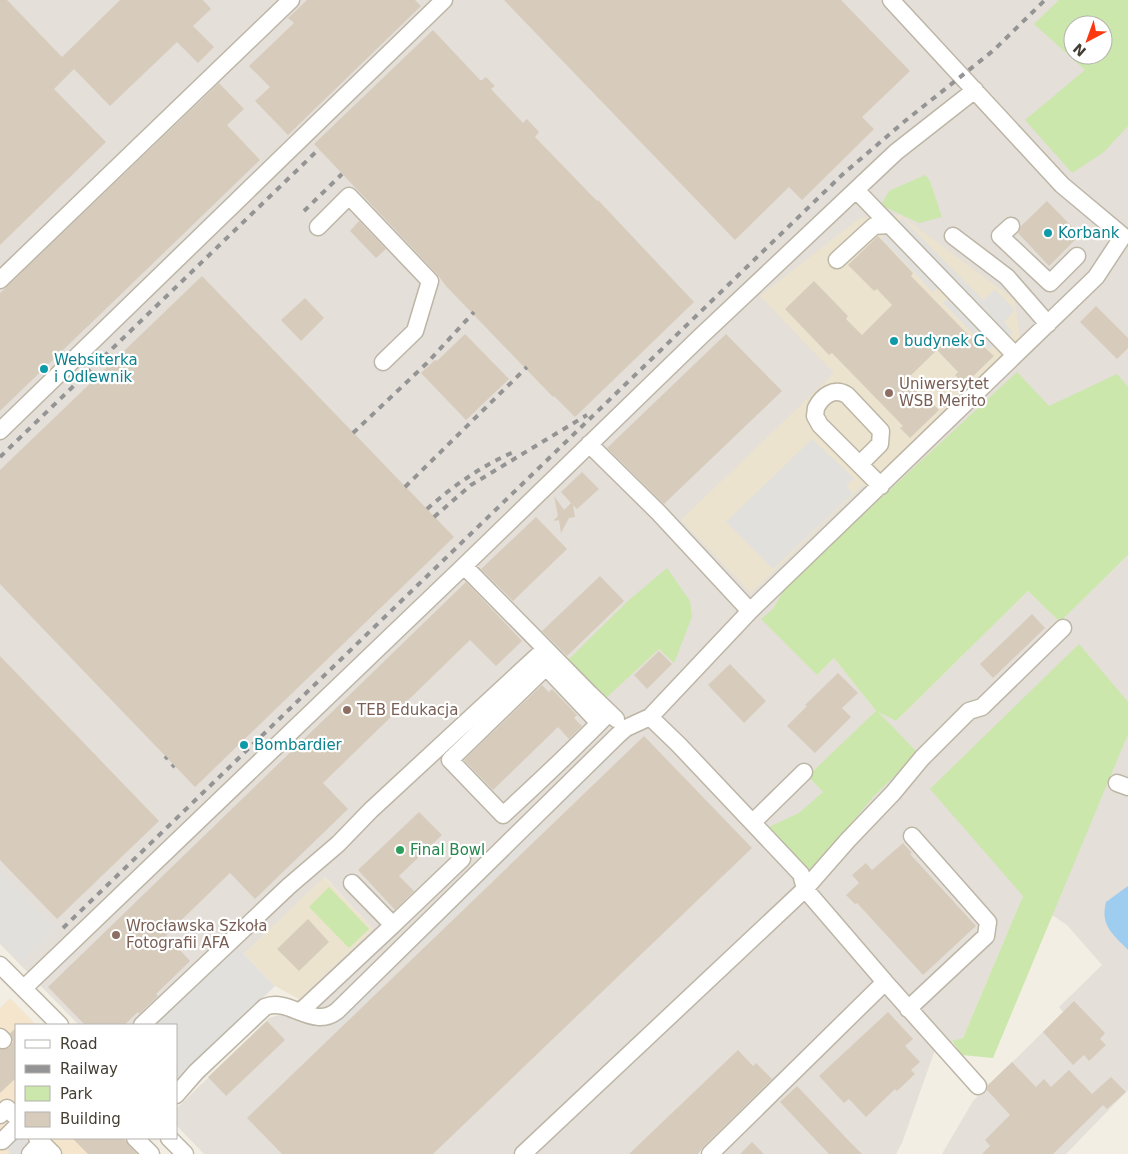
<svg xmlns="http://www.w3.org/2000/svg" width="1128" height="1154" font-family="'DejaVu Sans',sans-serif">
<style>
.commercial{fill:#f5e5cd}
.industrial{fill:#e4dfd8;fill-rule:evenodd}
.education{fill:#ebe3cd}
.green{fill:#cbe7ab;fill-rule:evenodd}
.parking{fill:#e2e0dc}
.water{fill:#9ecdf0}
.building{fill:#d7ccbc}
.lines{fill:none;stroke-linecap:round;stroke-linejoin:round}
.minor-casing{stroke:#bdb6a6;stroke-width:19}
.minor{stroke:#fff;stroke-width:16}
.rail{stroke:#949494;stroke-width:4;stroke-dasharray:6 6;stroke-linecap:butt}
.culture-dot{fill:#0f9aa8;stroke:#fff;stroke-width:2}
.education-dot{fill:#8d6e63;stroke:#fff;stroke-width:2}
.leisure-dot{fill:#2e9e5b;stroke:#fff;stroke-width:2}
.labels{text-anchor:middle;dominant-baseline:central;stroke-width:4.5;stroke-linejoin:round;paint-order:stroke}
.culture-label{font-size:15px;fill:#0d838f;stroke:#fff;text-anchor:start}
.education-label{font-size:15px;fill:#785e54;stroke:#fff;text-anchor:start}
.leisure-label{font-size:15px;fill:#27864d;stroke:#fff;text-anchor:start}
</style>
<rect width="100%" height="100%" fill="#f2eee3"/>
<!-- commercial -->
<path class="commercial" d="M 10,998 L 36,1025 L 16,1025 L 16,1138 L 146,1138 L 162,1154 L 0,1154 L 0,1008 Z"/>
<!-- industrial -->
<path class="industrial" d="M 0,0 L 1128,0 L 1128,496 L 786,586 L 773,609 L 817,675 L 834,658 L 876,711 L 896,721 L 1028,591 L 1060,622 L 1128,555 L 1128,1090 L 1066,1154 L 942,1154 L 973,1101 L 1063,1012 L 1059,1007 L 1102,965 L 1067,925 L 1023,896 L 963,1038 L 936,1047 L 902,1143 L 896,1154 L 718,1154 L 751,1103 L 698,1154 L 204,1154 L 176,1125 L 176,1109 L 269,1018 L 283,1014 L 373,929 L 325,877 L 244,954 L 235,946 L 154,1025 L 79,1025 L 0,944 ZM 1073,25 L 1103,25 L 1103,55 L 1073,55 Z"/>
<!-- education -->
<path class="education" d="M 900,215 L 1015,300 L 1020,339 L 867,487 L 864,484 L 751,593 L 681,520 L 834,373 L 760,296 L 860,218 Z
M 324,877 L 373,929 L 299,999 L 275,986 L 244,954 Z"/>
<!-- green -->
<path class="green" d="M 1059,0 L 1128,0 L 1128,126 L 1104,152 L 1072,173 L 1025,120 L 1085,70 L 1034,24 ZM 1073,25 L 1103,25 L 1103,55 L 1073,55 Z
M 925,175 L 930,181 L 942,217 L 919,223 L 881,205 L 889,191 Z
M 1017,372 L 1049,406 L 1117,374 L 1128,387 L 1128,555 L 1060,622 L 1028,591 L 896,721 L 878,712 L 918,753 L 874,796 L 810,872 L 769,827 L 799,813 L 823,792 L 808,776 L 876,711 L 834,658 L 817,675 L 761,619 L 773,609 L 786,586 Z
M 667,568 L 690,601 L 692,617 L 674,663 L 659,649 L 606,698 L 568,660 L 629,600 Z
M 1079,644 L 1128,702 L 1128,734 L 993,1058 L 962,1055 L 952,1041 L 963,1038 L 1023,896 L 930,789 Z
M 329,887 L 369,929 L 349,948 L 309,907 Z"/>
<!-- parking -->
<path class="parking" d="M 902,218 L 983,300 L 995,289 L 1015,310 L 1004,322 L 1013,333 L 1007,339 L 988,349 L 943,303 L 950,296 L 940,285 L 933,292 L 881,238 Z
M 812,439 L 854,478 L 846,486 L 853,493 L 773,569 L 726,522 Z
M 610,750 L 616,756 L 599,772 L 593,767 Z
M 583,777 L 589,783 L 566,805 L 561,799 Z
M 539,821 L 545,827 L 530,842 L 524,836 Z
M 518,842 L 524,848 L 508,864 L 502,858 Z
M 496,864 L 502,870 L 423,945 L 418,940 Z
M 0,871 L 56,928 L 22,962 L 0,940 Z
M 235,945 L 275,986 L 176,1082 L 176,1025 L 154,1025 Z
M 373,983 L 379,989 L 337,1029 L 332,1023 Z
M 254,1023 L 258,1027 L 215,1067 L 190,1093 L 186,1090 Z
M 16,1138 L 24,1138 L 31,1145 L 22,1154 L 8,1154 L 10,1152 L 4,1146 Z"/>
<!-- water -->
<path class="water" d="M 1128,886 L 1128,950 C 1113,934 1100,926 1106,902 Z"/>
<!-- building -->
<path class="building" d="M 0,0 L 7,0 L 62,57 L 120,0 L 203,0 L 211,9 L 193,26 L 214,47 L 198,63 L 177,42 L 110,106 L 74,69 L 54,89 L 106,142 L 0,245 Z
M 307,0 L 415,0 L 421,6 L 288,135 L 255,101 L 270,87 L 249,66 L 294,23 L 288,18 Z
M 504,0 L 841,0 L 910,71 L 862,117 L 874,129 L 802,200 L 789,187 L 735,240 Z
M 433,30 L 480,80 L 482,80 L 486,77 L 495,86 L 491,89 L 523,123 L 527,119 L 539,132 L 535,137 L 597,201 L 598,200 L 694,302 L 575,417 L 554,396 L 553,397 L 446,286 L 437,274 L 314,144 Z
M 219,83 L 244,109 L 227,125 L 260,160 L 0,411 L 0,293 Z
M 1047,201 L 1080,235 L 1049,266 L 1018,233 L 1021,226 Z
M 359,221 L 386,249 L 376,258 L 350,231 Z
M 878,236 L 913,273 L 911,276 L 982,349 L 984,347 L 994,356 L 965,384 L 955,375 L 958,372 L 937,350 L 906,380 L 927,402 L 929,400 L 939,410 L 910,438 L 900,428 L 903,426 L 832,353 L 829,355 L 785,309 L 814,281 L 848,316 L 846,319 L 862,335 L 892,305 L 877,289 L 874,291 L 848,265 Z
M 202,276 L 454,537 L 195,787 L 0,584 L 0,470 Z
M 305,298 L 324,318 L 301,341 L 281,320 Z
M 1096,306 L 1128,338 L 1128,348 L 1117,359 L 1080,322 Z
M 465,334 L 509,379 L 466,420 L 421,373 L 435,360 L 437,361 Z
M 726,334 L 782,391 L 664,504 L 607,448 Z
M 582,472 L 599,489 L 577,509 L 573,505 L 575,517 L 569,518 L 561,533 L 559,520 L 553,521 L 558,516 L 554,496 L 564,510 L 571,503 L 561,492 Z
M 536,517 L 567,549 L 513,601 L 481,569 Z
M 600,576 L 624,601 L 567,656 L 542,631 Z
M 466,582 L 522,641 L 496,666 L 470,640 L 323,783 L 348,809 L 255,899 L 230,873 L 166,935 L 190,961 L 156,994 L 158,996 L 139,1014 L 138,1012 L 124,1025 L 85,1025 L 48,987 Z
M 1032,614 L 1045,628 L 993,678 L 980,664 Z
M 659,651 L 672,664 L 647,689 L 634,675 Z
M 0,656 L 159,821 L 57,919 L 0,860 Z
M 730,664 L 766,701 L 744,723 L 708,685 Z
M 838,673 L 858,693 L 842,708 L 851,717 L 815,753 L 787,726 L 807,706 L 805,705 Z
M 542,685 L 549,692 L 552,689 L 577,715 L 574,718 L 582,726 L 569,739 L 558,727 L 493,790 L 464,760 Z
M 644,736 L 752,848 L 433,1154 L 282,1154 L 247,1118 Z
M 419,812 L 442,835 L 399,876 L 414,891 L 395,910 L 358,870 Z
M 903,843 L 912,853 L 910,854 L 976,926 L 923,975 L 857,903 L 855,904 L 846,895 L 859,883 L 852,875 L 866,863 L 872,870 Z
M 308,919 L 329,942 L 299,971 L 277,949 Z
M 1074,1001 L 1105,1033 L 1100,1039 L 1106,1045 L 1089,1061 L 1084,1055 L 1073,1065 L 1043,1032 Z
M 888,1012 L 913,1039 L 905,1046 L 920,1062 L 911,1070 L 915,1074 L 897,1091 L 895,1089 L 866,1117 L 849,1099 L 844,1103 L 819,1076 Z
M 267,1021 L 285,1040 L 226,1096 L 208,1077 Z
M 16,1028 L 16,1078 L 0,1093 L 0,1049 L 6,1049 L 10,1047 L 13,1042 L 10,1033 Z
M 738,1050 L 753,1066 L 756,1063 L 772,1079 L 703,1147 L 698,1154 L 629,1154 Z
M 1012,1062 L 1036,1087 L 1044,1079 L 1051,1087 L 1069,1070 L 1092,1094 L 1111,1077 L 1126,1092 L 1107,1109 L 1103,1105 L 1053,1154 L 982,1154 L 990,1146 L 985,1140 L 1010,1115 L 987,1090 L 988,1085 Z
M 797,1086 L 849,1141 L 862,1154 L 829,1154 L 796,1119 L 780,1102 Z
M 72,1138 L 123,1138 L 137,1154 L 88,1154 Z
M 752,1142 L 764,1154 L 740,1154 Z"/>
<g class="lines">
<!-- minor casing -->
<g class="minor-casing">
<path id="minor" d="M 856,190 L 1015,355
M 1011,226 L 1000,236 L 1050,283 L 1077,256
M 318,227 L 349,196 L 430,281 L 415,331 L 383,362
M 953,236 L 1007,277 L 1048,324
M 837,260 L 874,226 L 889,225
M 0,280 L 291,0
M 0,431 L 444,0
M 589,444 L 659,513 L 750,611 L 650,717 L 679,745 L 801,874 L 805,889 L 885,982 L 710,1154
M 860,464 L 880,444 L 881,431 L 847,395 C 834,387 822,396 816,408 L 815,416 L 820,425 L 881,486
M 464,566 L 590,694 L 616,719
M 750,611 L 1096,277 L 1123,236 L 1062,185 L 891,0
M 599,723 L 546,667 L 450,760 L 503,815 C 539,782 575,748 609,713
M 1117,783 L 1128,787
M 753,822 L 804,772
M 393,925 L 462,859
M 0,965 L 60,1025
M 885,982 L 978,1086
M 24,988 L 464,566 L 699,338 L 896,152 L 975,90
M 908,1009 L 986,936 L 988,922 L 912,836
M 300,1012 L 393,925 L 352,883
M 142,1025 L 289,886 L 338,844 L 371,810 L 545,649
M 0,1037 L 3,1040
M 176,1095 L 196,1072 L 265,1007 C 290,997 313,1030 337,1011 L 618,735 L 626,728 L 650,717
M 0,1115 L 7,1108 L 16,1117
M 37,1138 L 53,1154
M 135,1138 L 151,1154
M 169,1138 L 185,1154
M 2,1141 L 16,1127
M 30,1154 L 41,1142
M 523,1154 L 805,889 L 848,840 L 893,793 L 922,758 L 969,711 L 982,707 L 1063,628"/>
</g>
<!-- minor -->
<use href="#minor" class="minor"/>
<!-- rail -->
<path class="rail" d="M 304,211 L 342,174
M 353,433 L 427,363 L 474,312
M 0,457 L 319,149
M 405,487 L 527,367
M 427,509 C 454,485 483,465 516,451
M 434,517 L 471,485 L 587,415
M 165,759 L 167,757
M 172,767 L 174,765
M 63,928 L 843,174 L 905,121 L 994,50 L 1045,0"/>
</g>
<!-- markers -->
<g class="culture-dot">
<circle cx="1048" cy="233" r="5"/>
<circle cx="894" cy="341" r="5"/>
<circle cx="44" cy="369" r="5"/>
<circle cx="244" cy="745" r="5"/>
</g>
<g class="education-dot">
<circle cx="889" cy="393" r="5"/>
<circle cx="347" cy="710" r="5"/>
<circle cx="116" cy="935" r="5"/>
</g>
<circle class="leisure-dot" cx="400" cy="850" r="5"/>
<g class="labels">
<!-- culture labels -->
<g class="culture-label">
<text x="1058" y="233">Korbank</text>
<text x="904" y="341">budynek G</text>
<text x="54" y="360">Websiterka<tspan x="54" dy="17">i Odlewnik</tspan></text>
<text x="254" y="745">Bombardier</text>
</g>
<!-- education labels -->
<g class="education-label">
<text x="899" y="384">Uniwersytet<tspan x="899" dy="17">WSB Merito</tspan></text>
<text x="357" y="710">TEB Edukacja</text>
<text x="126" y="926">Wrocławska Szkoła<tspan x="126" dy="17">Fotografii AFA</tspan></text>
</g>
<!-- leisure labels -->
<g class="leisure-label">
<text x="410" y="850">Final Bowl</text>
</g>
</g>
<!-- legend -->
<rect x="15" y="1024" width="162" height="115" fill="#ffffff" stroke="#b4b2ad"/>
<rect x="25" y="1040" width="25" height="8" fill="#ffffff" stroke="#b4b2ad"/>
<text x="60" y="1049" font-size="15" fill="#443e33">Road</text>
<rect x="25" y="1065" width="25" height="8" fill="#949494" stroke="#b4b2ad"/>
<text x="60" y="1074" font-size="15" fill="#443e33">Railway</text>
<rect x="25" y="1086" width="25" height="15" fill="#cbe7ab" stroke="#b4b2ad"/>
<text x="60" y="1099" font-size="15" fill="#443e33">Park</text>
<rect x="25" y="1112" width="25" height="15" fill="#d7ccbc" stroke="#b4b2ad"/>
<text x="60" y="1124" font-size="15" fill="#443e33">Building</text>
<!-- north arrow -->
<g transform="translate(1088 40) rotate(221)"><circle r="24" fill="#ffffff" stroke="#b4b2ad"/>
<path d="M0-4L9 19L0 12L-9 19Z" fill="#fc3810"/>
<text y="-8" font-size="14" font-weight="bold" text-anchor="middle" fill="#443e33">N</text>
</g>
</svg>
